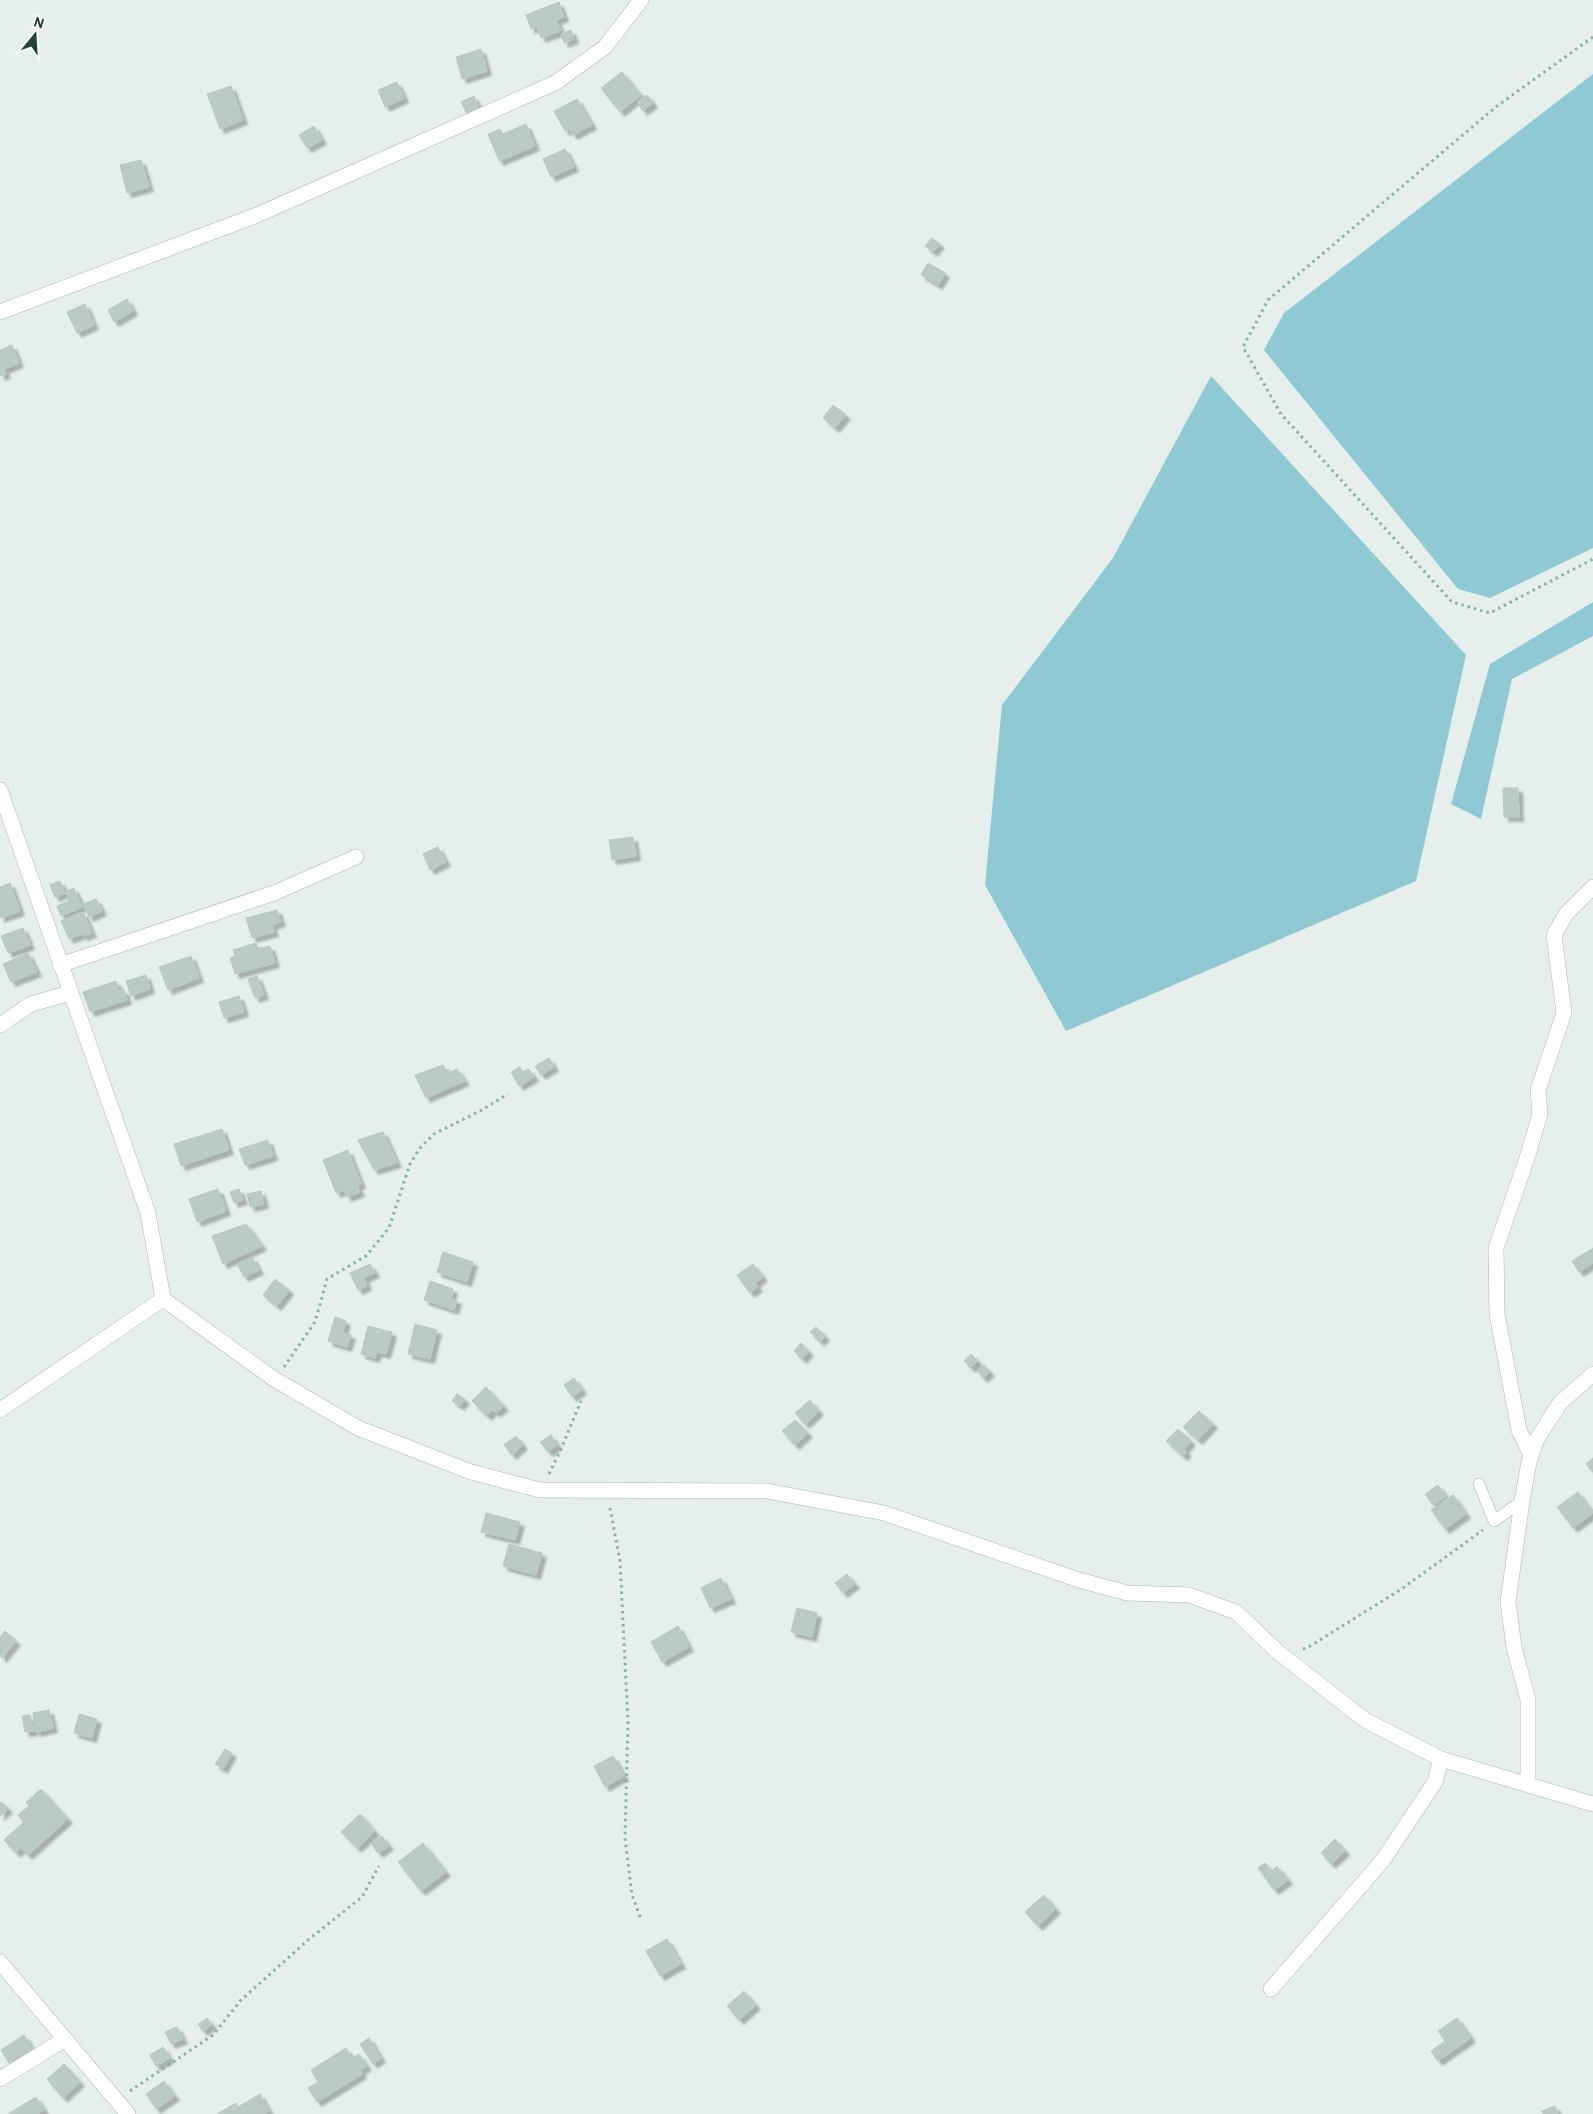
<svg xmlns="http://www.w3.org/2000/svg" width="1593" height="2114" font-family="Overpass,sans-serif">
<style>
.water{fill:#8ec9d4}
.building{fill:#bbcac4;stroke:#b8c9c2;filter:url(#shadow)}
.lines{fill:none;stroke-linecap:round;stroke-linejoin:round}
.service-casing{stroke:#a8b8b2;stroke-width:12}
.minor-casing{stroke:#a8b8b2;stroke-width:16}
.secondary-casing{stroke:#a4bbb3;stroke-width:16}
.path{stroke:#86b3a5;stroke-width:3;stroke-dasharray:2.5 4;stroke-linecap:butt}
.service{stroke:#fff;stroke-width:11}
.minor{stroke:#fff;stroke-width:15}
.secondary{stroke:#fff;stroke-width:15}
</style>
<defs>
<filter id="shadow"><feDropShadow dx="4.5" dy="4.5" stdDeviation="1" flood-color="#0004"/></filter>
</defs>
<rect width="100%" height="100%" fill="#e6efeb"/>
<!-- water -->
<path class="water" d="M 1593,74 L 1593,548 L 1490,598 L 1458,589 L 1264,350 L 1284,313 Z
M 1211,376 L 1466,655 L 1416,881 L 1066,1031 L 985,885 L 1002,705 L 1113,558 Z
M 1593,602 L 1593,636 L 1512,679 L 1481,819 L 1451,804 L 1490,664 Z"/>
<!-- building -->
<path class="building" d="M 559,2 L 564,17 L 556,20 L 561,31 L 541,38 L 537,27 L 531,29 L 526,15 Z
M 571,30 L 574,39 L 564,43 L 561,34 Z
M 481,49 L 487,71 L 462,79 L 456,57 Z
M 622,72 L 641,95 L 620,112 L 601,88 Z
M 397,82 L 404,98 L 385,107 L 378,90 Z
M 231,86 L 243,120 L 220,129 L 207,94 Z
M 647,95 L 653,103 L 643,111 L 637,102 Z
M 474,96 L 479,109 L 467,114 L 461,102 Z
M 577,99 L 592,125 L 573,135 L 569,129 L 565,131 L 554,111 Z
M 526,124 L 535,146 L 499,161 L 488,134 L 500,129 L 503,134 Z
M 314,126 L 322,140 L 307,148 L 299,135 Z
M 565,149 L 574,167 L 551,177 L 543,159 Z
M 141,160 L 149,187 L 127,193 L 120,165 Z
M 932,238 L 940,244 L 933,252 L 925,246 Z
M 928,263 L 945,273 L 938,285 L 921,275 Z
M 127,299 L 133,311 L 114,322 L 108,310 Z
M 85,304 L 94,325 L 77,333 L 67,312 Z
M 12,345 L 19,363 L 4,369 L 6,374 L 0,376 L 0,350 Z
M 833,405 L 846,415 L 835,428 L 823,418 Z
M 1503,788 L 1518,788 L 1519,817 L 1504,817 Z
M 633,837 L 636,856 L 612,860 L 609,840 Z
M 438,847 L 446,862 L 430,870 L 423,854 Z
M 60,881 L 65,893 L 55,897 L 50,885 Z
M 10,883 L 20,911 L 0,918 L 0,887 Z
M 74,888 L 82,907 L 61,916 L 57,906 L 69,901 L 65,892 Z
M 96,899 L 102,911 L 89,917 L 83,904 Z
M 277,910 L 281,922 L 272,925 L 274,932 L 252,938 L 246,918 Z
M 83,912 L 92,933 L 83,936 L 82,934 L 69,939 L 61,921 Z
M 23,928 L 30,945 L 8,953 L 1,936 Z
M 256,943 L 258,949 L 270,946 L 275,963 L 235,974 L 230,958 L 235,956 L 233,950 Z
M 28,953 L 37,972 L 11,982 L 3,964 Z
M 191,956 L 199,978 L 168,990 L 159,967 Z
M 146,975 L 150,989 L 131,996 L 126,981 Z
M 257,976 L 264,995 L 255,998 L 248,979 Z
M 116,981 L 119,991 L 124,990 L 127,1000 L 90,1012 L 83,992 Z
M 239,996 L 244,1012 L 224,1018 L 219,1002 Z
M 549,1058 L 554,1067 L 541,1075 L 535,1066 Z
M 443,1065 L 448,1073 L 457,1069 L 465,1081 L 426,1098 L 415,1075 Z
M 520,1067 L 523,1072 L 529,1069 L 534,1077 L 519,1086 L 511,1072 Z
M 222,1129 L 229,1150 L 181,1166 L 174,1144 Z
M 383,1132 L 397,1163 L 374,1170 L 358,1140 Z
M 268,1140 L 273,1156 L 245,1165 L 239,1149 Z
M 348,1150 L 361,1184 L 357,1185 L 360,1192 L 347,1197 L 344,1190 L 336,1193 L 323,1160 Z
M 218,1189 L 226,1211 L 197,1222 L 189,1199 Z
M 239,1189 L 243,1200 L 234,1203 L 230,1192 Z
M 261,1191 L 264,1204 L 250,1207 L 247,1194 Z
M 246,1224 L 262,1246 L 223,1264 L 212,1236 Z
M 1593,1248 L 1593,1263 L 1579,1272 L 1572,1261 Z
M 443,1252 L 473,1262 L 467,1282 L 437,1272 Z
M 252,1257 L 259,1270 L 244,1277 L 237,1264 Z
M 370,1264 L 375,1273 L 364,1278 L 367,1286 L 358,1290 L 350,1273 Z
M 753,1264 L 763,1277 L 755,1283 L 758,1287 L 750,1293 L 737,1275 Z
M 275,1279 L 289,1290 L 277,1306 L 263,1295 Z
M 430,1281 L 453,1289 L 451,1298 L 457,1300 L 454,1310 L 424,1300 Z
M 335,1317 L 346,1321 L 343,1332 L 351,1335 L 347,1347 L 328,1341 Z
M 415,1324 L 437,1330 L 430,1359 L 408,1354 Z
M 368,1326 L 392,1332 L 386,1354 L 377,1352 L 375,1358 L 361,1354 Z
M 816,1327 L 825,1336 L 820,1342 L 810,1332 Z
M 801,1343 L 809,1352 L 802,1359 L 794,1351 Z
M 971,1354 L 978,1361 L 971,1368 L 964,1361 Z
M 984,1365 L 990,1372 L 983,1378 L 977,1371 Z
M 574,1378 L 582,1390 L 572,1397 L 564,1385 Z
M 486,1387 L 504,1406 L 496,1413 L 493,1410 L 487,1416 L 472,1401 Z
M 457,1394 L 465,1399 L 460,1406 L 452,1401 Z
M 810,1400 L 819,1411 L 805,1424 L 795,1413 Z
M 1199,1411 L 1213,1424 L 1198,1440 L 1183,1427 Z
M 795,1420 L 808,1433 L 795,1445 L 782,1431 Z
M 1178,1429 L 1191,1441 L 1184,1449 L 1187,1452 L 1183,1456 L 1166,1441 Z
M 551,1435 L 557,1445 L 548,1452 L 540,1442 Z
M 516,1436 L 523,1445 L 512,1455 L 504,1445 Z
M 1593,1458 L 1593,1472 L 1586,1464 Z
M 1438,1485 L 1446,1496 L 1433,1505 L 1425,1494 Z
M 1578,1492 L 1593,1513 L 1573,1528 L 1557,1507 Z
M 1453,1495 L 1466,1514 L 1445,1529 L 1431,1510 Z
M 486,1513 L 520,1522 L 515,1540 L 481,1532 Z
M 509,1544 L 542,1553 L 536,1575 L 503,1566 Z
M 847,1574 L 855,1584 L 843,1593 L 835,1583 Z
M 721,1578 L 731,1599 L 710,1608 L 701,1588 Z
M 797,1608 L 817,1613 L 812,1637 L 791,1632 Z
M 678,1626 L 689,1647 L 662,1662 L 651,1642 Z
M 5,1631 L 16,1641 L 2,1658 L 0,1655 L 0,1637 Z
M 49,1710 L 53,1728 L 36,1732 L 33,1713 Z
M 79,1714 L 97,1719 L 92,1738 L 74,1733 Z
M 30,1715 L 34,1731 L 25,1732 L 22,1716 Z
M 225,1749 L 232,1753 L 223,1769 L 215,1764 Z
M 613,1756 L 624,1776 L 605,1787 L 594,1766 Z
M 41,1789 L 68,1819 L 28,1855 L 21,1848 L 16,1853 L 4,1840 L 24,1822 L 18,1815 L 29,1806 L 26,1802 Z
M 2,1802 L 8,1809 L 0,1816 L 0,1803 Z
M 360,1814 L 375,1831 L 357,1848 L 341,1832 Z
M 382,1836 L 389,1846 L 378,1853 L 371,1843 Z
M 1335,1839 L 1345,1851 L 1331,1864 L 1321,1853 Z
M 423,1843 L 446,1872 L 421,1891 L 398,1862 Z
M 1265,1863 L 1272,1871 L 1277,1866 L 1288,1880 L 1274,1890 L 1258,1868 Z
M 1044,1895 L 1056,1909 L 1038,1926 L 1025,1912 Z
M 667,1939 L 681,1964 L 660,1976 L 646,1951 Z
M 744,1991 L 756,2005 L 739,2020 L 727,2006 Z
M 207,2018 L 212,2025 L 203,2031 L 198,2024 Z
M 1457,2018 L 1471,2038 L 1438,2061 L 1431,2051 L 1445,2041 L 1438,2031 Z
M 177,2027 L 183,2039 L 171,2044 L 165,2032 Z
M 24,2035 L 33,2049 L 9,2063 L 1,2050 Z
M 369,2038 L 381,2058 L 373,2064 L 360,2044 Z
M 163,2047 L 170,2058 L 156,2066 L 150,2055 Z
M 346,2048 L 352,2058 L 359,2054 L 367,2066 L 360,2070 L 362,2074 L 317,2102 L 308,2088 L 318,2082 L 311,2070 Z
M 64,2064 L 80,2082 L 63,2098 L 47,2079 Z
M 164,2081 L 175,2096 L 156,2109 L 146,2094 Z
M 260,2094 L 269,2111 L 264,2114 L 217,2114 L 236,2103 L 238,2107 Z
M 36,2097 L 44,2110 L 37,2114 L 8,2114 Z
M 1555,2106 L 1558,2114 L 1543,2114 L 1542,2111 Z"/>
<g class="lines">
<!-- service casing -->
<g class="service-casing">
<path id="service" d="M 1479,1484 L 1494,1521 L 1522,1501"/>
</g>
<!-- minor casing -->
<g class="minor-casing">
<path id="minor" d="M 0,312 L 257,215 L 555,83 L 605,47 L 641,0
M 0,790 L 148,1213 L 163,1299 L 274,1379 L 358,1428 L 471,1472 L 540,1490 L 767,1491 L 884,1513 L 1079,1580 L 1127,1593 L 1189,1595 L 1236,1612 L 1278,1652 L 1365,1720 L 1441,1759 L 1593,1804
M 60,965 L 274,893 L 356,857
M 0,1025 L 31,1004 L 70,993
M 0,1410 L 163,1299
M 1531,1455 L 1519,1430 L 1497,1314 L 1496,1248 L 1527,1158 L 1540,1114 L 1538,1090 L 1564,1013 L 1554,935 L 1566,914 L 1593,887
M 1528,1784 L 1528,1700 L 1514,1647 L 1508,1602 L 1522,1501 L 1529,1462 L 1537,1439 L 1560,1403 L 1593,1374
M 1271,1989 L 1383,1860 L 1435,1782 L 1441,1759
M 0,2079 L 65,2039"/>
</g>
<!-- secondary casing -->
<g class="secondary-casing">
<path id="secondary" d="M 0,1962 L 128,2114"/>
</g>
<!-- path -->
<path class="path" d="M 1593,37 L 1497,106 L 1268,300 L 1243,347 L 1281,414 L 1452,602 L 1490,613 L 1593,559
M 284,1367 L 315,1322 L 327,1279 L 366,1256 L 389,1228 L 410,1164 L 420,1148 L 434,1134 L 480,1111 L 508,1094
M 549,1474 L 561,1449 L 581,1401
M 610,1508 L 620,1561 L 628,1722 L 625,1838 L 632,1895 L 641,1919
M 1303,1649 L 1307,1648 L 1400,1590 L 1483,1530
M 130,2091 L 213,2035 L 241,2000 L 308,1940 L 362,1897 L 379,1866"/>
<!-- service -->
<use href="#service" class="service"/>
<!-- minor -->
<use href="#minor" class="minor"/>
<!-- secondary -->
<use href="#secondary" class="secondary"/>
</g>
<!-- north arrow -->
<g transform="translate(35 35) rotate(18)" stroke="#f7fbf9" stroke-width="4" paint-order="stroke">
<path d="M0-4L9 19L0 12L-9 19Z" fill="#24423a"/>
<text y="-8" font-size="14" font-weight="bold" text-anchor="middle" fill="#24423a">N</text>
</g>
</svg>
